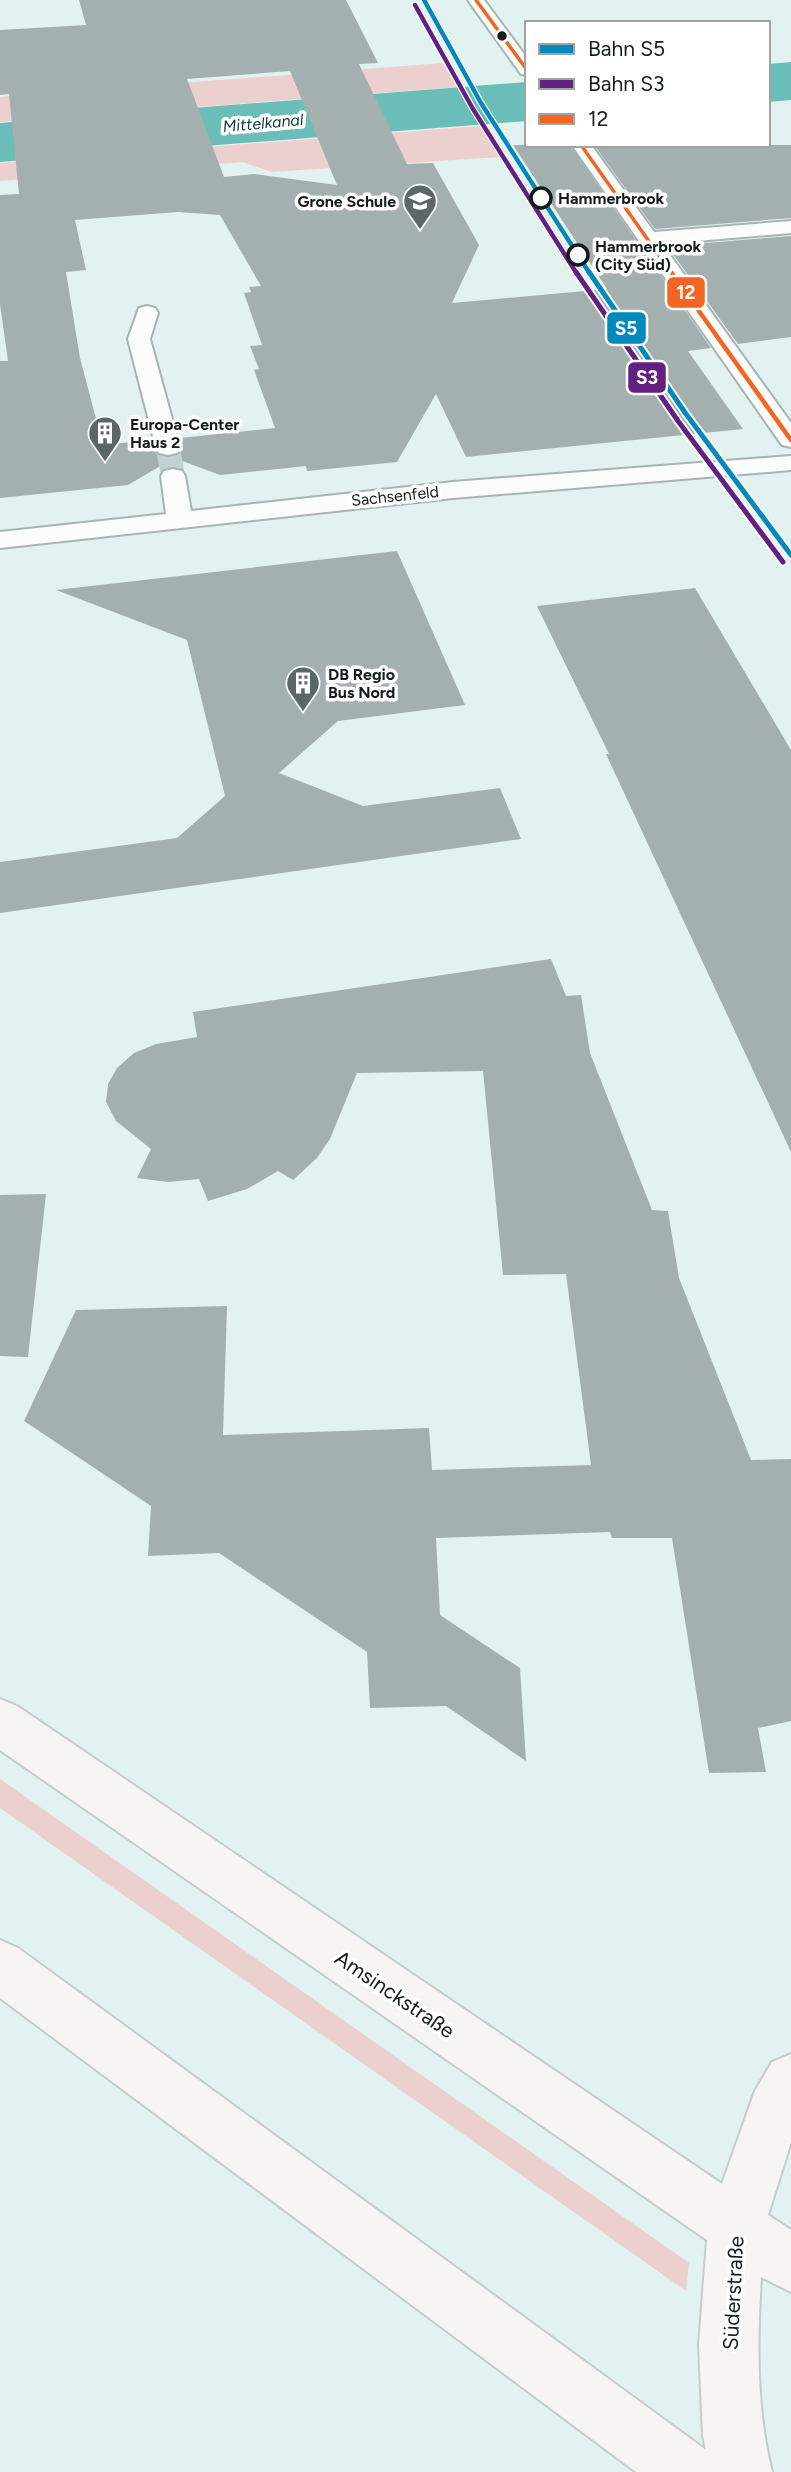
<svg xmlns="http://www.w3.org/2000/svg" width="791" height="2472" font-family="Figtree,sans-serif">
<style>
.green{fill:#eccfcf}
.water{fill:#6bbdb7}
.building{fill:#a4b0af;fill-rule:evenodd}
.lines{fill:none;stroke-linecap:round;stroke-linejoin:round}
.minor-tunnel{stroke:#c3d2d0;stroke-width:24;stroke-dasharray:24 12;stroke-linecap:butt}
.minor-casing{stroke:#a7b4b2;stroke-width:4}
.major-casing{stroke:#c5cdcc;stroke-width:4}
.minor{fill:#fbfdfd;fill-rule:evenodd}
.major{fill:#f6f5f4;fill-rule:evenodd}
.bus-1-far1-casing{stroke:#fefefe;stroke-width:6}
.bus-1-casing{stroke:#fefefe;stroke-width:8}
.bus-1-far1{stroke:#f26522;stroke-width:3.5}
.bus-1{stroke:#f26522;stroke-width:4.5}
.rail-1-far1-casing{stroke:#fefefe;stroke-width:7}
.rail-1-casing{stroke:#fefefe;stroke-width:9}
.rail-2-far1-casing{stroke:#fefefe;stroke-width:7}
.rail-2-casing{stroke:#fefefe;stroke-width:9}
.rail-1-far1{stroke:#0089bb;stroke-width:4.5}
.rail-1{stroke:#0089bb;stroke-width:5}
.rail-2-far1{stroke:#622181;stroke-width:4.5}
.rail-2{stroke:#622181;stroke-width:5}
.bus-dot{fill:#121c1b;stroke:#fefefe;stroke-width:2.5}
.stop-dot{fill:#fefefe;stroke:#121c1b;stroke-width:3.5}
.labels{text-anchor:middle;dominant-baseline:central;stroke-width:7;stroke-linejoin:round;paint-order:stroke}
.far-water-label{font-size:16px;font-style:italic;fill:#083b38;stroke:#fefefe}
.far-stop-label{font-size:16px;font-weight:bold;fill:#121c1b;stroke:#fefefe;text-anchor:start}
.far-poi-label{font-size:16px;font-weight:bold;fill:#121c1b;stroke:#fefefe;text-anchor:start}
.far-street-label{font-size:16px;fill:#121c1b;stroke:#fefefe}
.near-street-label{font-size:21px;fill:#121c1b;stroke:#fefefe}
.line-badge{stroke:#fefefe;stroke-width:2.5}
.badge-label{font-size:19px;text-anchor:middle;font-weight:bold;fill:#fff}
</style>
<rect width="100%" height="100%" fill="#e2f2f0"/>
<!-- green -->
<path class="green" d="M 443,63 L 457,87 L 0,122 L 0,97 Z
M 481,126 L 500,157 L 271,172 L 243,162 L 0,181 L 0,163 Z
M 0,1779 L 689,2263 L 686,2291 L 0,1808 Z"/>
<!-- water -->
<path class="water" d="M 791,62 L 791,100 L 768,102 L 768,64 Z
M 527,82 L 527,121 L 0,162 L 0,123 Z"/>
<!-- building -->
<path class="building" d="M 79,0 L 346,0 L 378,63 L 359,64 L 407,164 L 433,163 L 479,245 L 452,303 L 607,289 L 513,145 L 570,145 L 711,348 L 688,351 L 743,429 L 466,457 L 436,394 L 397,462 L 307,471 L 306,466 L 220,475 L 174,458 L 128,485 L 0,498 L 0,361 L 8,361 L 0,304 L 0,195 L 19,194 L 9,94 L 0,95 L 0,30 L 86,25 ZM 290,71 L 337,185 L 254,174 L 224,177 L 187,79 ZM 178,212 L 220,215 L 261,286 L 249,287 L 251,292 L 244,293 L 262,345 L 250,346 L 259,369 L 254,370 L 275,428 L 180,438 L 183,447 L 179,454 L 167,458 L 157,454 L 151,440 L 103,445 L 80,358 L 66,272 L 86,270 L 75,220 Z
M 594,145 L 791,145 L 791,218 L 655,229 Z
M 791,236 L 791,337 L 738,344 L 667,246 Z
M 397,551 L 465,705 L 338,721 L 279,773 L 363,806 L 500,788 L 521,839 L 0,913 L 0,862 L 177,838 L 225,796 L 187,640 L 56,590 Z
M 695,588 L 791,750 L 791,1152 L 606,754 L 609,754 L 537,606 Z
M 551,959 L 566,996 L 581,995 L 590,1053 L 652,1210 L 668,1211 L 679,1278 L 751,1460 L 791,1459 L 791,1721 L 758,1728 L 766,1772 L 709,1773 L 672,1538 L 612,1538 L 610,1532 L 436,1538 L 440,1615 L 520,1668 L 526,1761 L 446,1706 L 370,1708 L 367,1652 L 219,1553 L 148,1556 L 151,1506 L 24,1421 L 76,1310 L 227,1306 L 223,1435 L 429,1428 L 432,1470 L 591,1465 L 566,1274 L 503,1275 L 483,1071 L 357,1073 L 330,1139 L 317,1158 L 293,1180 L 278,1171 L 247,1189 L 208,1201 L 199,1179 L 168,1182 L 137,1178 L 151,1149 L 116,1121 L 106,1102 L 108,1084 L 117,1068 L 134,1053 L 156,1044 L 197,1037 L 193,1012 Z
M 46,1194 L 28,1357 L 0,1356 L 0,1195 Z"/>
<g class="lines">
<!-- minor-tunnel -->
<path class="minor-tunnel" d="M 168,448 L 173,476"/>
<!-- minor casing -->
<g class="minor-casing">
<path id="minor" d="M 468,0 L 484,0 L 527,58 L 527,75 L 521,74 Z
M 572,145 L 591,145 L 654,232 L 791,221 L 791,233 L 662,244 L 791,423 L 791,447 L 782,445 Z
M 147,306 L 155,308 L 158,313 L 150,339 L 180,448 L 177,453 L 168,455 L 159,453 L 156,448 L 128,339 L 139,308 Z
M 791,456 L 791,470 L 453,498 L 0,548 L 0,532 L 166,514 L 161,476 L 164,471 L 173,469 L 182,471 L 185,476 L 191,511 L 453,482 Z"/>
</g>
<!-- major casing -->
<g class="major-casing">
<path id="major" d="M 0,1699 L 17,1706 L 722,2184 L 755,2091 L 772,2062 L 791,2054 L 791,2142 L 768,2215 L 791,2230 L 791,2292 L 761,2277 C 757,2343 756,2408 772,2472 L 636,2472 L 0,1998 L 0,1940 L 18,1948 L 706,2450 L 703,2436 L 699,2345 L 707,2240 L 0,1750 Z"/>
</g>
<!-- minor -->
<use href="#minor" class="minor"/>
<!-- major -->
<use href="#major" class="major"/>
<!-- bus-1-far1 casing -->
<g class="bus-1-far1-casing">
<path id="bus-1-far1" d="M 476,0 L 527,70
M 581,145 L 672,274"/>
</g>
<!-- bus-1 casing -->
<g class="bus-1-casing">
<path id="bus-1" d="M 671,272 L 791,440"/>
</g>
<!-- bus-1-far1 -->
<use href="#bus-1-far1" class="bus-1-far1"/>
<!-- bus-1 -->
<use href="#bus-1" class="bus-1"/>
<!-- rail-1-far1 casing -->
<g class="rail-1-far1-casing">
<path id="rail-1-far1" d="M 424,0 L 481,103 L 590,274"/>
</g>
<!-- rail-1 casing -->
<g class="rail-1-casing">
<path id="rail-1" d="M 589,272 L 686,414 L 791,555"/>
</g>
<!-- rail-2-far1 casing -->
<g class="rail-2-far1-casing">
<path id="rail-2-far1" d="M 415,5 L 473,109 L 577,274"/>
</g>
<!-- rail-2 casing -->
<g class="rail-2-casing">
<path id="rail-2" d="M 576,272 L 678,421 L 783,562"/>
</g>
<!-- rail-1-far1 -->
<use href="#rail-1-far1" class="rail-1-far1"/>
<!-- rail-1 -->
<use href="#rail-1" class="rail-1"/>
<!-- rail-2-far1 -->
<use href="#rail-2-far1" class="rail-2-far1"/>
<!-- rail-2 -->
<use href="#rail-2" class="rail-2"/>
</g>
<!-- icons -->
<defs>
<g id="university-pin" transform="scale(1.75)"><path d="M0 17L-7.5 6A9.5 9.5 0 1 1 7.5 6Z" fill="#5b6766" stroke="#fefefe"/><path d="M0-5L7-2L0 1L-7-2ZM-4 1L0 2.5L4 1V4Q0 6-4 4Z" fill="#fff"/></g>
<g id="building-pin" transform="scale(1.75)"><path d="M0 17L-7.5 6A9.5 9.5 0 1 1 7.5 6Z" fill="#5b6766" stroke="#fefefe"/><path d="M-4-6H4V6H1V3H-1V6H-4ZM-2.5-4.3h1.7v1.8h-1.7ZM.8-4.3h1.7v1.8H.8ZM-2.5-1h1.7V.8h-1.7ZM.8-1h1.7V.8H.8Z" fill="#fff"/></g>
</defs>
<g fill-rule="evenodd">
<use href="#university-pin" x="420" y="201"/>
<use href="#building-pin" x="105" y="433"/>
<use href="#building-pin" x="303" y="683"/>
</g>
<!-- markers -->
<circle class="bus-dot" cx="502" cy="36" r="6"/>
<g class="stop-dot">
<circle cx="541" cy="198" r="10"/>
<circle cx="578" cy="255" r="10"/>
</g>
<g class="labels">
<!-- far-water labels -->
<g class="far-water-label">
<text transform="translate(263 123) rotate(-5)">Mittelkanal</text>
</g>
<!-- far-stop labels -->
<g class="far-stop-label">
<text x="558" y="198">Hammerbrook</text>
<text x="595" y="246">Hammerbrook<tspan x="595" dy="18">(City Süd)</tspan></text>
</g>
<!-- far-poi labels -->
<g class="far-poi-label">
<text x="396" y="201" text-anchor="end">Grone Schule</text>
<text x="130" y="424">Europa-Center<tspan x="130" dy="18">Haus 2</tspan></text>
<text x="328" y="674">DB Regio<tspan x="328" dy="18">Bus Nord</tspan></text>
</g>
<!-- far-street labels -->
<g class="far-street-label">
<text transform="translate(395 496) rotate(-6)">Sachsenfeld</text>
</g>
<!-- near-street labels -->
<g class="near-street-label">
<text transform="translate(395 1994) rotate(34)">Amsinckstraße</text>
<text transform="translate(733 2293) rotate(-87)">Süderstraße</text>
</g>
</g>
<g class="line-badge">
<rect x="666" y="276" width="40" height="33" rx="7" fill="#f26522"/>
<rect x="606" y="311" width="41" height="34" rx="7" fill="#0089bb"/>
<rect x="627" y="361" width="40" height="33" rx="7" fill="#622181"/>
</g>
<g class="badge-label">
<text x="686" y="299">12</text>
<text x="626" y="335">S5</text>
<text x="647" y="384">S3</text>
</g>
<!-- legend -->
<rect x="525" y="21" width="245" height="126" fill="#fefefe" stroke="#a0a4a3" stroke-width="2"/>
<rect x="539" y="44" width="35" height="10" fill="#0089bb" stroke="#a0a4a3" stroke-width="2"/>
<text x="588" y="56" font-size="21" fill="#121c1b">Bahn S5</text>
<rect x="539" y="79" width="35" height="10" fill="#622181" stroke="#a0a4a3" stroke-width="2"/>
<text x="588" y="91" font-size="21" fill="#121c1b">Bahn S3</text>
<rect x="539" y="114" width="35" height="10" fill="#f26522" stroke="#a0a4a3" stroke-width="2"/>
<text x="588" y="126" font-size="21" fill="#121c1b">12</text>
</svg>
